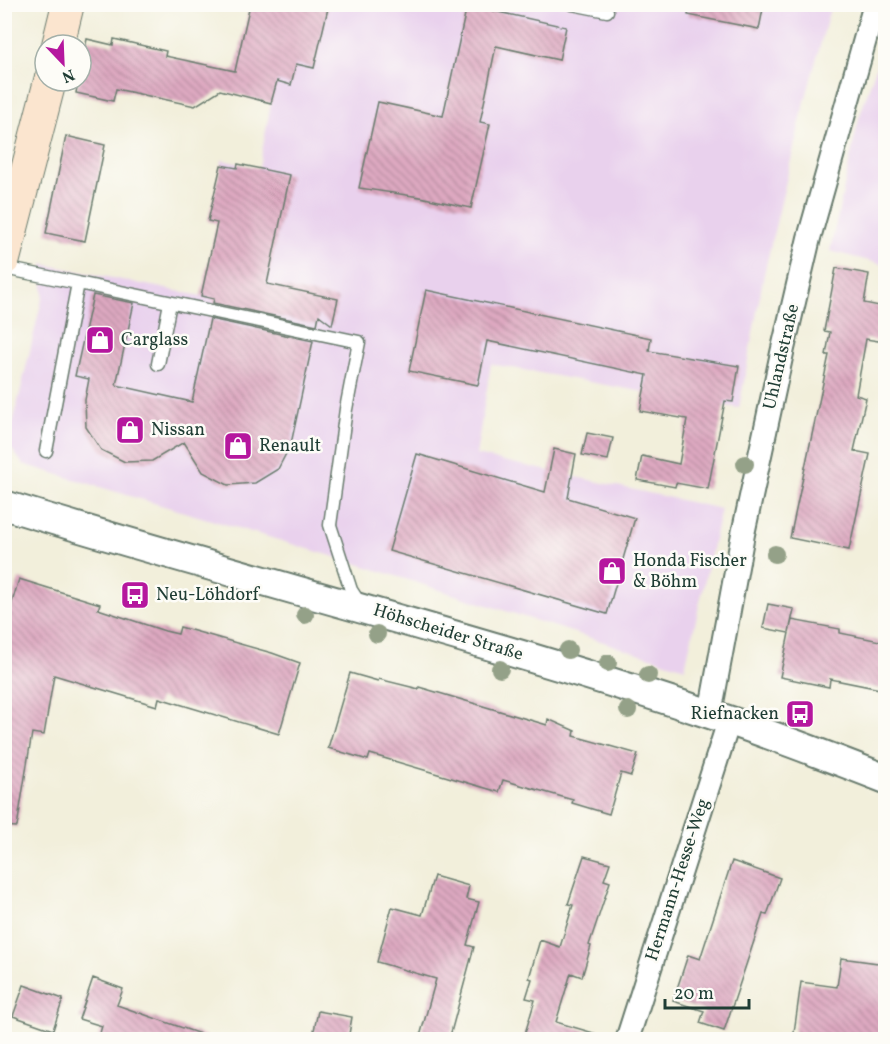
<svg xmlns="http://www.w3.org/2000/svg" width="890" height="1044" font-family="Vollkorn,serif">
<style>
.built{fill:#e9d1ed}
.building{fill:url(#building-back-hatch)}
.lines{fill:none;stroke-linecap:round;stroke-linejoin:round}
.service-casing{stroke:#697b6e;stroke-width:15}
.minor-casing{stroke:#697b6e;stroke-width:26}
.tertiary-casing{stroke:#697b6e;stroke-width:32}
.secondary-casing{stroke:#697b6e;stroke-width:34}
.service{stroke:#fff;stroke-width:12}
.minor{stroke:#fff;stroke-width:22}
.tertiary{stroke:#fff;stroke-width:28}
.secondary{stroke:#fbe5cf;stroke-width:32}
.tree{fill:#94a188}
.labels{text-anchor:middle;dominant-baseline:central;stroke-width:5;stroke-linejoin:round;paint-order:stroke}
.poi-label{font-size:18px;fill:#1f3d34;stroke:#fdfcf7;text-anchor:start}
.street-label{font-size:18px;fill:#1f3d34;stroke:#fdfcf7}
</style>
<defs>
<pattern id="building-back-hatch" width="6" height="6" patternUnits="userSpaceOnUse" patternTransform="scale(1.5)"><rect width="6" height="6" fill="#dea9c1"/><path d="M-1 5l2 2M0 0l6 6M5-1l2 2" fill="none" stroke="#b38b9e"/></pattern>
</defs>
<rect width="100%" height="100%" fill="#fdfcf7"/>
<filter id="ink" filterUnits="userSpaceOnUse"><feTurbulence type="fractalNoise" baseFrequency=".0167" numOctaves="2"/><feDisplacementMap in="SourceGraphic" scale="12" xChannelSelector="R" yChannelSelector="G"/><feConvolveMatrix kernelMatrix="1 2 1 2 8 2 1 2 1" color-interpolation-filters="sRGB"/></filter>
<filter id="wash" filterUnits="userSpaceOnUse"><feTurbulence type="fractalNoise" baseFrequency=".008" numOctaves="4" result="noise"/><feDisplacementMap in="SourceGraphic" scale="24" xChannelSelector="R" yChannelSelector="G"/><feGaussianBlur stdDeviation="1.35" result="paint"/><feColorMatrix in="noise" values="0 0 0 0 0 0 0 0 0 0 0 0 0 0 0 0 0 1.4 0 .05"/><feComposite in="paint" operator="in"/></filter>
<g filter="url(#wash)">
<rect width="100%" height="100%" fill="#f2efdb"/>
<!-- built -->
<path class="built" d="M 250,5 L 831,5 L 805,101 L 764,274 L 739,408 L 693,401 L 491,364 L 476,455 L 721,509 L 685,668 L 355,563 L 23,464 L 8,444 L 43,295 L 43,264 L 201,296 L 217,223 L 208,221 L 222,160 L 259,168 L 271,103 L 246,97 L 250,76 L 235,72 Z
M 885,40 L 885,265 L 830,251 L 859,118 Z"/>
<g id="blocks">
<!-- building -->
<path class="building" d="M 250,4 L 329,4 L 314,68 L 296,64 L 291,85 L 277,81 L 271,103 L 220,90 L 195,106 L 116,89 L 113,101 L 76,93 L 78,81 L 81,81 L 81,68 L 87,39 L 113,45 L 114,39 L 166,51 L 165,56 L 235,71 Z
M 689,4 L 764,4 L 759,29 L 688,15 Z
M 467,5 L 566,27 L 559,60 L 496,46 L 480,122 L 490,124 L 471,208 L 420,197 L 359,188 L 378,102 L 443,116 Z
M 66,136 L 105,145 L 85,241 L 46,233 Z
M 238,164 L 290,175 L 267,284 L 338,299 L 332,325 L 319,315 L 317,325 L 213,303 L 214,299 L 201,296 L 217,223 L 208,221 L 221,165 L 237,168 Z
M 836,268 L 869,274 L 864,303 L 885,307 L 885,342 L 866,339 L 856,395 L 866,398 L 854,451 L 870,454 L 849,550 L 790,538 L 829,355 L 826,355 L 830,332 L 824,331 Z
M 426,290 L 651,338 L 649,351 L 739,366 L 733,402 L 725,401 L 708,489 L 676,483 L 675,487 L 637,480 L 642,456 L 679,464 L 687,419 L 640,411 L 647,375 L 487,341 L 478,385 L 409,371 Z
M 93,295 L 134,303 L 116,385 L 192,402 L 210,319 L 313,341 L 291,444 L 278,469 L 255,483 L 228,485 L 203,472 L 184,442 L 152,461 L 125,462 L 101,450 L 86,427 L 85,400 L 89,379 L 75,376 Z
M 587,433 L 613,438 L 608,460 L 582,455 Z
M 554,449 L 576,454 L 568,498 L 635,518 L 607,614 L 389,551 L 417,454 L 545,492 Z
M 19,579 L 100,604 L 98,609 L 165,631 L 178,634 L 180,627 L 272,653 L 300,663 L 279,734 L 159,698 L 157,706 L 54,675 L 44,735 L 32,733 L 17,827 L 4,826 L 4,629 Z
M 768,604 L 794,609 L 789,632 L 792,620 L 840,629 L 840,633 L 885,642 L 885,690 L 830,679 L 829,687 L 780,677 L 789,633 L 763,628 Z
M 350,673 L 378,681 L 379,679 L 419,689 L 419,687 L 547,725 L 548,719 L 575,731 L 574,736 L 638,754 L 631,776 L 621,773 L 609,814 L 572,803 L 573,800 L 503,780 L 499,792 L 370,754 L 368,760 L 328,748 Z
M 584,856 L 610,863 L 604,880 L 610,882 L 589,945 L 591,946 L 582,977 L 571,973 L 556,1022 L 597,1034 L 596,1040 L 523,1040 L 535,1000 L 526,998 L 532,979 L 529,978 L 535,957 L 540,940 L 560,947 L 573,905 L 568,904 Z
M 732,861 L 780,878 L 767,915 L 763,914 L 724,1031 L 700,1023 L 704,1011 L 673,1001 L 688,955 L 700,959 Z
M 434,876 L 469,886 L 466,899 L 479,902 L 467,945 L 474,947 L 449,1040 L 419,1040 L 436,979 L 377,962 L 392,907 L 422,915 Z
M 841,958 L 885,964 L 885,993 L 880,1040 L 793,1040 L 801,982 L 837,987 Z
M 93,978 L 123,989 L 117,1005 L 206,1036 L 206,1040 L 98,1040 L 102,1026 L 79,1019 Z
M 24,985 L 63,999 L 53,1030 L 13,1016 Z
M 318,1011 L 352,1017 L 348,1040 L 312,1040 Z"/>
</g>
</g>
<g filter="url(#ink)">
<use href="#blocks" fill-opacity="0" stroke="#697b6e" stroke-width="1.5"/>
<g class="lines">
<!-- service casing -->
<g class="service-casing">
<path id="service" d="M 572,4 L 607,11
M 4,268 L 78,283 L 46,451
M 78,283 L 359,342 L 346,409 L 330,525 L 351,590 L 360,604
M 158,364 L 170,303"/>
</g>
<!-- minor casing -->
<g class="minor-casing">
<path id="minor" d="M 710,714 L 743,534 L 782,353 L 809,238 L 875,4
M 627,1040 L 729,721"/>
</g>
<!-- tertiary casing -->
<g class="tertiary-casing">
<path id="tertiary" d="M 4,505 C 238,577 475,636 707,713 C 768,733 827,756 886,779"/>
</g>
<!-- secondary casing -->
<g class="secondary-casing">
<path id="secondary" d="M 58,45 L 68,4
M 4,259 L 50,81"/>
</g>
<!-- service -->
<use href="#service" class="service"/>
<!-- minor -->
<use href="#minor" class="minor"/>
<!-- tertiary -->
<use href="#tertiary" class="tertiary"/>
<!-- secondary -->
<use href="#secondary" class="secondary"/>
</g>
<!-- trees -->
<g class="tree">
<circle cx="745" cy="464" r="9"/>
<circle cx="775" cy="554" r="9"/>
<circle cx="305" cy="615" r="9"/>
<circle cx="377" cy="634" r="9"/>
<circle cx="568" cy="650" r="9"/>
<circle cx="608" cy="663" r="9"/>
<circle cx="500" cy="669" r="9"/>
<circle cx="648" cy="675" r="9"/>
<circle cx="628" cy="710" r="9"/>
</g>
</g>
<!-- icons -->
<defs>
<g id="shop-square" transform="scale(1.5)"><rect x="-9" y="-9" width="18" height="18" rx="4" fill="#b5179e" stroke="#fdfcf7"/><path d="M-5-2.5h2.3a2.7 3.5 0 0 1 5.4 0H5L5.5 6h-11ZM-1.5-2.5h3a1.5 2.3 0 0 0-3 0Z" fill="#fff"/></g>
<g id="bus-square" transform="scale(1.5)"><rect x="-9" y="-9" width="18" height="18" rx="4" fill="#b5179e" stroke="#fdfcf7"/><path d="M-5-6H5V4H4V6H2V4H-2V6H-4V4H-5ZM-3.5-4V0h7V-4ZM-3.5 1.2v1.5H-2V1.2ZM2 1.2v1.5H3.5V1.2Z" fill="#fff"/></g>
</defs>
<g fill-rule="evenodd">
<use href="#shop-square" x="100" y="340"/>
<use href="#shop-square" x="130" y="430"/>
<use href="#shop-square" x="238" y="446"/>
<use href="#shop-square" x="612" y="571"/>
<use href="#bus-square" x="135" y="595"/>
<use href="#bus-square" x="800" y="714"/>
</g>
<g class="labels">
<!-- poi labels -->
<g class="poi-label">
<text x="121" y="340">Carglass</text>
<text x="151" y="430">Nissan</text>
<text x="259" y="446">Renault</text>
<text x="633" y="561">Honda Fischer<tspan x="633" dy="21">&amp; Böhm</tspan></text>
<text x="156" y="595">Neu-Löhdorf</text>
<text x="779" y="714" text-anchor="end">Riefnacken</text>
</g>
<!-- street labels -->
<g class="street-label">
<text transform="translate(782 357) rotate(-77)">Uhlandstraße</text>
<text transform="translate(448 633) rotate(17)">Höhscheider Straße</text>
<text transform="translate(678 880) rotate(-72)">Hermann-Hesse-Weg</text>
</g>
</g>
<!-- margin -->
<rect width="890" height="1044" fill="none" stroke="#fdfcf7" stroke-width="24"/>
<!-- north arrow -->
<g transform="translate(63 63) rotate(157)"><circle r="28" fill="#fdfcf7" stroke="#a4b0a9" stroke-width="1.5"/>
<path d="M0-4.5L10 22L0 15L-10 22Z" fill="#b5179e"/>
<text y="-9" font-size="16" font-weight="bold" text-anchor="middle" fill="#1f3d34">N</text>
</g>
<!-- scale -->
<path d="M665 999v9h84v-9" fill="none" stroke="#1f3d34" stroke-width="3"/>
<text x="674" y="999" font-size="18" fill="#1f3d34" stroke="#fdfcf7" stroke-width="4.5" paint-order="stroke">20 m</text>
</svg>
